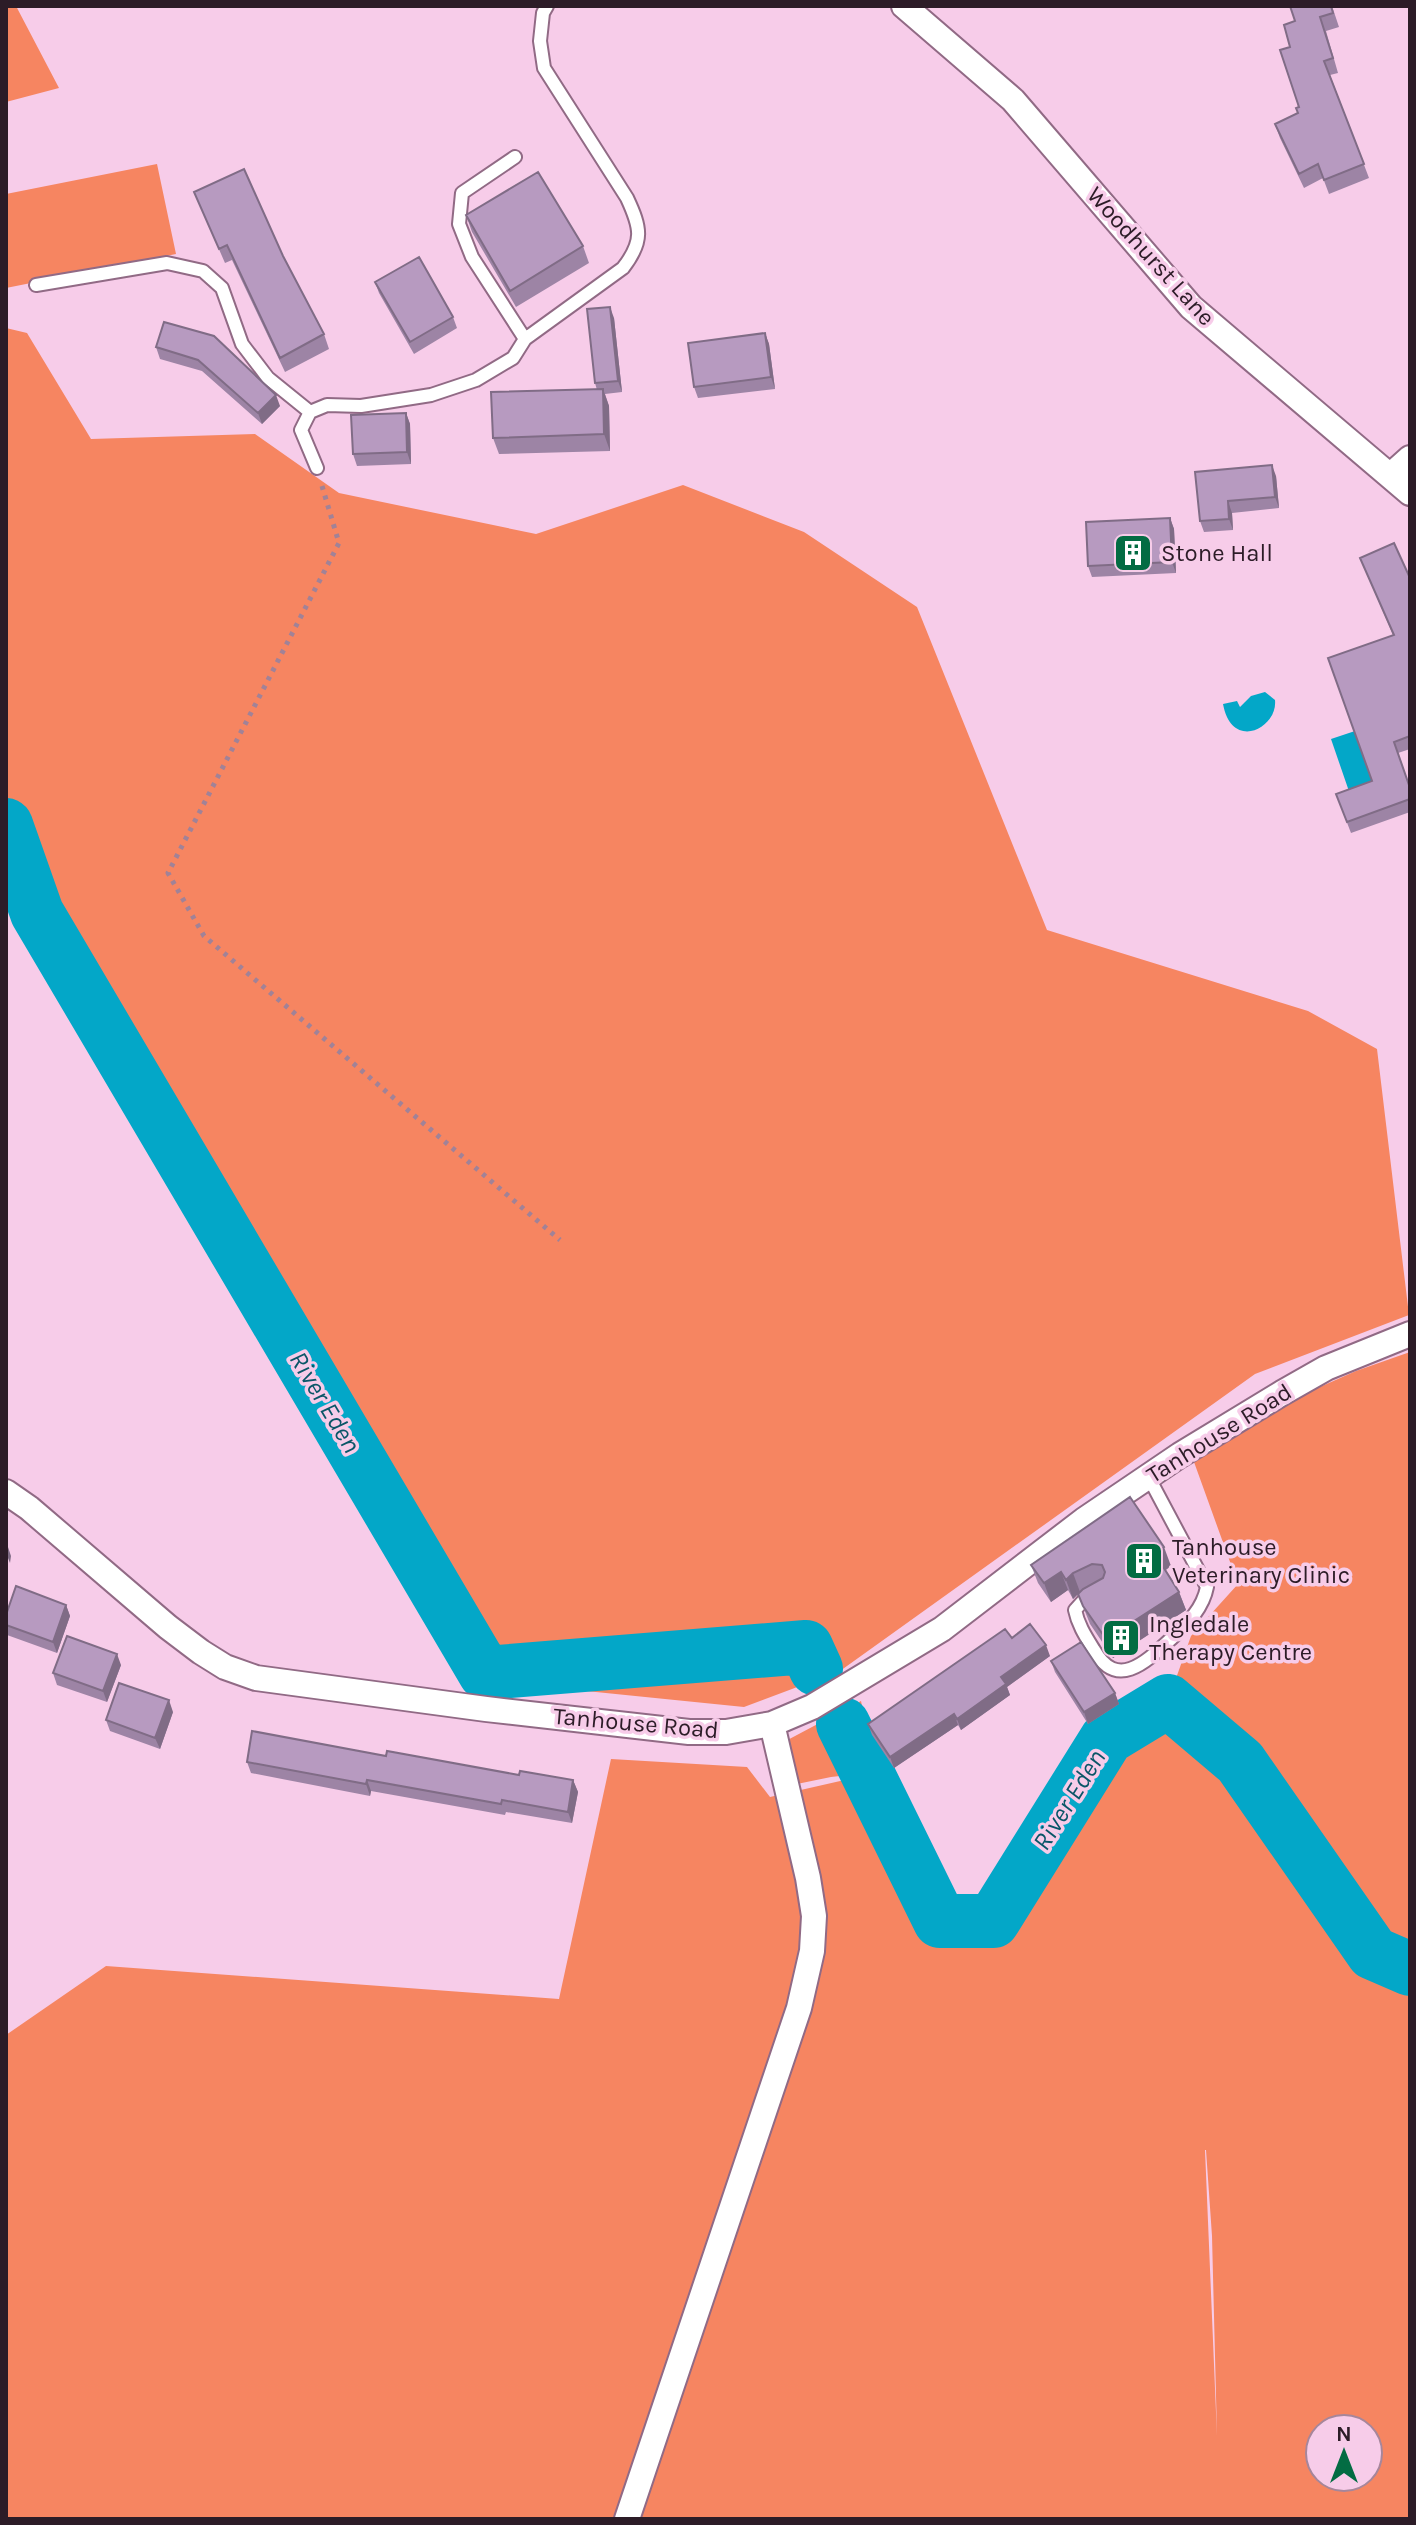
<svg xmlns="http://www.w3.org/2000/svg" width="1416" height="2525" font-family="Karla,sans-serif">
<style>
.green{fill:#f68561;fill-rule:evenodd}
.water{fill:#03a7c8}
.lines{fill:none;stroke-linecap:round;stroke-linejoin:round}
.river{stroke:#03a7c8;stroke-width:54}
.lane-casing{stroke:#916a85;stroke-width:16}
.street-casing{stroke:#916a85;stroke-width:28}
.path{stroke:#a18297;stroke-width:5;stroke-dasharray:4 6;stroke-linecap:butt}
.lane{stroke:#fff;stroke-width:12}
.street{stroke:#fff;stroke-width:24}
.wall{fill:#9d84a5}
.shaded-wall{fill:#806c86}
.building{fill:#b79ac0;stroke:#806c86;stroke-width:2}
.labels{text-anchor:middle;dominant-baseline:central;stroke-width:7;stroke-linejoin:round;paint-order:stroke}
.street-label{font-size:24px;fill:#2c1c27;stroke:#f7cce9}
.poi-label{font-size:24px;fill:#2c1c27;stroke:#f7cce9;text-anchor:start}
.water-label{font-size:26px;font-style:italic;fill:#0a5668;stroke:#f7cce9}
</style>
<rect width="100%" height="100%" fill="#f7cce9"/>
<!-- green -->
<path class="green" d="M 6,6 L 16,6 L 59,88 L 6,102 Z
M 157,164 L 176,254 L 6,288 L 6,194 Z
M 6,328 L 27,333 L 91,439 L 255,434 L 339,493 L 536,534 L 683,485 L 804,532 L 917,607 L 1047,930 L 1308,1011 L 1377,1049 L 1409,1315 L 1255,1374 L 840,1671 L 744,1707 L 586,1691 L 485,1673 L 37,913 L 6,825 Z
M 1410,1352 L 1410,2519 L 6,2519 L 6,2035 L 106,1966 L 559,1999 L 611,1759 L 747,1767 L 770,1797 L 849,1779 L 881,1810 L 940,1921 L 1009,1896 L 1107,1738 L 1168,1701 L 1191,1636 L 1238,1584 L 1194,1462 L 1295,1398 L 1356,1371 ZM 1206,2150 L 1212,2236 L 1217,2436 L 1205,2150 ZM 1320,2429 L 1368,2429 L 1368,2477 L 1320,2477 Z
M 861,1701 L 876,1772 L 831,1777 L 792,1785 L 780,1744 Z"/>
<!-- water -->
<path class="water" d="M 1265,692 L 1275,700 C 1278,728 1232,752 1223,704 L 1237,701 L 1240,707 L 1251,696 Z
M 1355,731 L 1376,792 L 1352,800 L 1331,739 Z"/>
<g class="lines">
<!-- river -->
<path class="river" d="M 6,825 L 37,913 L 485,1673 L 806,1647 L 816,1669
M 843,1724 L 940,1921 L 993,1921 L 1107,1738 L 1168,1701 L 1240,1762 L 1373,1953 L 1410,1969"/>
<!-- lane casing -->
<g class="lane-casing">
<path id="lane" d="M 515,157 L 462,193 L 459,224 L 472,257 L 525,339
M 36,285 L 167,263 L 203,271 L 222,288 L 242,344 L 268,378 L 310,412
M 317,468 L 301,430 L 310,412 L 327,405 L 361,406 L 431,395 L 476,380 L 513,358 L 525,339 L 623,268 C 644,241 641,228 627,198 L 544,68 L 540,41 L 543,13 L 547,6
M 1093,1596 L 1084,1600 L 1075,1610 C 1078,1625 1086,1637 1094,1650 C 1118,1692 1148,1660 1173,1637 C 1188,1623 1203,1608 1207,1587 L 1148,1476"/>
</g>
<!-- street casing -->
<g class="street-casing">
<path id="street" d="M 904,6 L 1013,100 L 1191,307 L 1410,493
M 1391,475 L 1410,458
M 6,1492 L 29,1508 L 168,1627 L 201,1652 L 225,1667 L 256,1678 L 486,1709 L 689,1732 L 726,1732 L 772,1724 L 812,1707 L 942,1629 L 1084,1520 L 1180,1455 L 1282,1393 L 1326,1368 L 1410,1334
M 627,2519 L 799,2008 L 812,1951 L 814,1916 L 808,1878 L 772,1724"/>
</g>
<!-- path -->
<path class="path" d="M 322,486 L 339,543 L 168,873 L 204,936 L 560,1240"/>
<!-- lane -->
<use href="#lane" class="lane"/>
<!-- street -->
<use href="#street" class="street"/>
</g>
<!-- wall -->
<path class="wall" d="M 1332,6 L 1339,27 L 1326,31 L 1338,73 L 1330,75 L 1369,178 L 1329,194 L 1323,178 L 1304,188 L 1280,138 L 1275,124 L 1298,113 L 1295,21 Z
M 194,192 L 283,256 L 324,334 L 329,349 L 285,372 L 232,260 L 225,263 Z
M 466,215 L 583,246 L 589,263 L 516,307 L 472,232 Z
M 375,282 L 453,317 L 457,328 L 414,354 L 379,293 Z
M 614,318 L 622,392 L 605,394 L 609,406 L 610,451 L 499,454 L 493,438 L 597,390 L 595,383 Z
M 164,322 L 280,406 L 262,424 L 202,371 L 160,359 L 156,347 Z
M 765,333 L 769,344 L 775,389 L 698,398 L 694,387 Z
M 406,413 L 410,424 L 411,464 L 357,466 L 353,454 Z
M 1195,472 L 1276,476 L 1279,508 L 1232,513 L 1233,530 L 1204,532 L 1200,521 Z
M 1170,518 L 1174,529 L 1176,573 L 1092,577 L 1088,566 Z
M 1360,558 L 1410,578 L 1410,749 L 1398,753 L 1410,787 L 1410,812 L 1351,833 L 1336,794 L 1372,781 L 1393,635 Z
M 1130,1497 L 1171,1566 L 1166,1570 L 1179,1592 L 1186,1610 L 1113,1658 L 1090,1624 L 1078,1594 L 1073,1599 L 1068,1590 L 1051,1602 L 1038,1583 L 1031,1565 Z
M 66,1605 L 70,1616 L 57,1653 L 7,1635 L 6,1615 Z
M 1012,1638 L 1050,1656 L 1007,1687 L 1010,1695 L 961,1730 L 958,1725 L 894,1768 L 872,1735 L 868,1724 Z
M 1051,1661 L 1115,1693 L 1119,1704 L 1088,1724 L 1055,1672 Z
M 121,1665 L 107,1702 L 57,1685 L 53,1673 Z
M 173,1712 L 160,1749 L 110,1731 L 106,1720 Z
M 386,1756 L 519,1775 L 573,1780 L 578,1792 L 572,1823 L 506,1812 L 505,1815 L 371,1791 L 370,1796 L 251,1773 L 247,1762 Z"/>
<!-- shaded-wall -->
<path class="shaded-wall" d="M 610,307 L 614,318 L 622,392 L 618,381 Z
M 765,333 L 769,344 L 775,389 L 771,377 Z
M 603,389 L 609,406 L 610,451 L 604,434 Z
M 276,395 L 280,406 L 262,424 L 258,413 Z
M 406,413 L 410,424 L 411,464 L 407,452 Z
M 1272,465 L 1276,476 L 1279,508 L 1275,497 Z
M 1228,501 L 1232,513 L 1233,530 L 1229,519 Z
M 1170,518 L 1174,529 L 1176,573 L 1172,562 Z
M 7,1544 L 11,1556 L 10,1563 L 6,1553 Z
M 1164,1547 L 1171,1566 L 1162,1572 L 1155,1554 Z
M 1061,1572 L 1068,1590 L 1051,1602 L 1044,1583 Z
M 1073,1573 L 1080,1592 L 1073,1599 L 1066,1580 Z
M 1179,1592 L 1186,1610 L 1113,1658 L 1106,1639 Z
M 66,1605 L 70,1616 L 57,1653 L 53,1642 Z
M 1046,1645 L 1050,1656 L 1007,1687 L 1010,1695 L 961,1730 L 957,1719 L 1001,1677 Z
M 117,1654 L 121,1665 L 107,1702 L 103,1691 Z
M 1115,1693 L 1119,1704 L 1088,1724 L 1084,1712 Z
M 169,1700 L 173,1712 L 160,1749 L 155,1738 Z
M 954,1714 L 958,1725 L 894,1768 L 890,1757 Z
M 367,1780 L 371,1791 L 370,1796 L 366,1784 Z
M 573,1780 L 578,1792 L 572,1823 L 568,1812 Z"/>
<!-- building -->
<path class="building" d="M 1290,6 L 1331,6 L 1333,13 L 1320,17 L 1333,58 L 1324,61 L 1364,164 L 1324,180 L 1318,164 L 1299,174 L 1275,124 L 1298,113 L 1296,108 L 1299,107 L 1280,50 L 1290,47 L 1284,25 L 1295,21 Z
M 244,169 L 283,256 L 324,334 L 280,358 L 227,245 L 219,249 L 194,192 Z
M 538,172 L 583,246 L 510,291 L 466,215 Z
M 419,257 L 453,317 L 410,342 L 375,282 Z
M 610,307 L 618,381 L 595,383 L 587,309 Z
M 164,322 L 214,336 L 276,395 L 258,413 L 198,360 L 156,347 Z
M 765,333 L 771,377 L 694,387 L 688,343 Z
M 603,389 L 604,434 L 493,438 L 491,392 Z
M 406,413 L 407,452 L 353,454 L 351,415 Z
M 1272,465 L 1275,497 L 1228,501 L 1229,519 L 1200,521 L 1195,472 Z
M 1170,518 L 1172,562 L 1088,566 L 1086,522 Z
M 1394,543 L 1410,578 L 1410,736 L 1394,742 L 1410,788 L 1410,799 L 1347,822 L 1336,794 L 1372,781 L 1328,658 L 1394,635 L 1360,558 Z
M 1130,1497 L 1164,1547 L 1155,1554 L 1179,1592 L 1106,1639 L 1083,1606 L 1078,1594 L 1083,1589 L 1103,1578 L 1105,1572 L 1102,1565 L 1092,1564 L 1073,1573 L 1066,1580 L 1061,1572 L 1044,1583 L 1031,1565 Z
M 16,1586 L 66,1605 L 53,1642 L 6,1625 L 6,1615 Z
M 1030,1624 L 1046,1645 L 1001,1677 L 1006,1684 L 957,1719 L 954,1714 L 890,1757 L 868,1724 L 1005,1629 L 1012,1638 Z
M 67,1636 L 117,1654 L 103,1691 L 53,1673 Z
M 1081,1642 L 1115,1693 L 1084,1712 L 1051,1661 Z
M 119,1683 L 169,1700 L 155,1738 L 106,1720 Z
M 252,1731 L 386,1756 L 387,1751 L 519,1775 L 520,1771 L 573,1780 L 568,1812 L 502,1800 L 501,1804 L 367,1780 L 366,1784 L 247,1762 Z"/>
<!-- icons -->
<defs>
<g id="building-square" transform="scale(2)"><rect x="-9" y="-9" width="18" height="18" rx="4" fill="#036c43" stroke="#f7cce9"/><path d="M-4-6H4V6H1V3H-1V6H-4ZM-2.5-4.3h1.7v1.8h-1.7ZM.8-4.3h1.7v1.8H.8ZM-2.5-1h1.7V.8h-1.7ZM.8-1h1.7V.8H.8Z" fill="#fff"/></g>
</defs>
<g fill-rule="evenodd">
<use href="#building-square" x="1133" y="553"/>
<use href="#building-square" x="1144" y="1561"/>
<use href="#building-square" x="1121" y="1638"/>
</g>
<g class="labels">
<!-- street labels -->
<g class="street-label">
<text transform="translate(1151 256) rotate(48)">Woodhurst Lane</text>
<text transform="translate(1219 1433) rotate(-32)">Tanhouse Road</text>
<text transform="translate(636 1723) rotate(5)">Tanhouse Road</text>
</g>
<!-- poi labels -->
<g class="poi-label">
<text x="1161" y="553">Stone Hall</text>
<text x="1172" y="1547">Tanhouse<tspan x="1172" dy="28">Veterinary Clinic</tspan></text>
<text x="1149" y="1624">Ingledale<tspan x="1149" dy="28">Therapy Centre</tspan></text>
</g>
<!-- water labels -->
<g class="water-label">
<text transform="translate(325 1402) rotate(59)">River Eden</text>
<text transform="translate(1069 1800) rotate(-58)">River Eden</text>
</g>
</g>
<!-- border -->
<rect width="1416" height="2525" fill="none" stroke="#2c1c27" stroke-width="16"/>
<!-- north arrow -->
<g transform="translate(1344 2453)"><circle r="38" fill="#f7cce9" stroke="#a6869b" stroke-width="2"/>
<path d="M0-6L14 30L0 20L-14 30Z" fill="#036c43"/>
<text y="-12" font-size="22" font-weight="bold" text-anchor="middle" fill="#2c1c27">N</text>
</g>
</svg>
